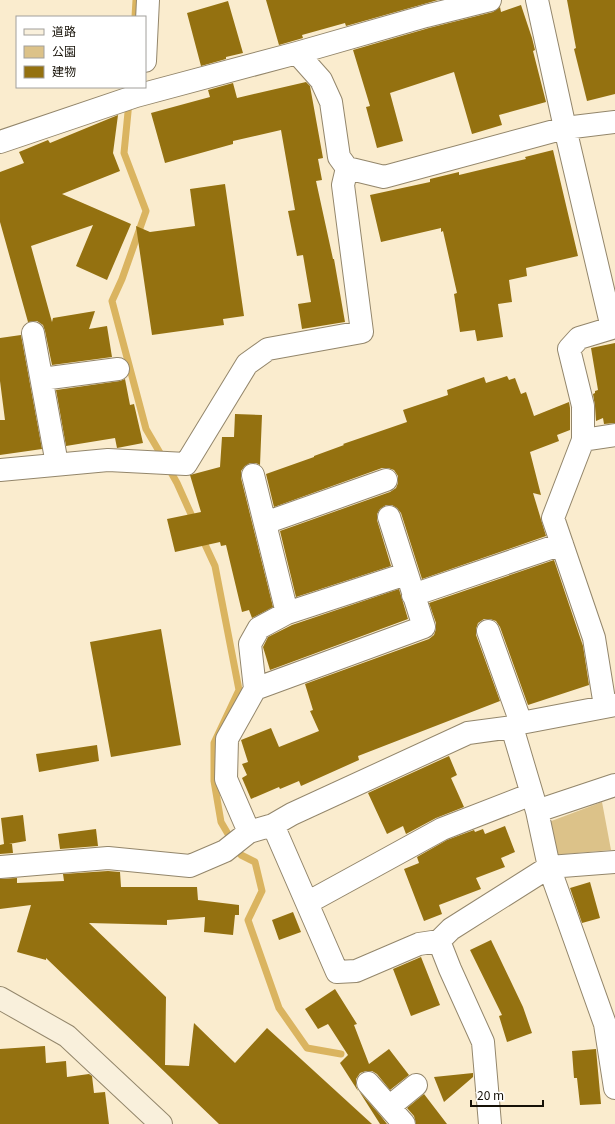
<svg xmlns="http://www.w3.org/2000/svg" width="615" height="1124" font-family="Georgia,'Noto Sans JP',serif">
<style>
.green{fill:#dcc289}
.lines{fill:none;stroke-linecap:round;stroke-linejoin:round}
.stream{stroke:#dab460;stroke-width:7}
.building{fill:#947110}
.street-casing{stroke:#93866b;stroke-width:24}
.secondary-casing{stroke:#93866b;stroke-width:24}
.street{stroke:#fff;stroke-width:22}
.secondary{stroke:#f9f0dc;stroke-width:22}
</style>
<rect width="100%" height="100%" fill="#faecce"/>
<!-- green -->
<path class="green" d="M 602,802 L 611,850 L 555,855 L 546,823 Z"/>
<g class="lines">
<!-- stream -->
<path class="stream" d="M 135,17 L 136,0
M 129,102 L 124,153 L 146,211 L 122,279 L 112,301 L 146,429 L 163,458
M 168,467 L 177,483 L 195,523
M 202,538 L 215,566 L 239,690 L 214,743 L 214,781 L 221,822 L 228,834
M 241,855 L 255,862 L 262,891 L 248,920 L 279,1008 L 307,1048 L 341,1054"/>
</g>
<!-- building -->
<path class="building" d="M 266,0 L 438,0 L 346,26 L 345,23 L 302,35 L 303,38 L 279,45 Z
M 567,0 L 615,0 L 615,94 L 587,101 L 574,49 L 576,48 Z
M 228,1 L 243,53 L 226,57 L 226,59 L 201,66 L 187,13 Z
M 521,5 L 532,38 L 535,50 L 533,51 L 546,102 L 499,115 L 502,125 L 472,134 L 454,72 L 390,93 L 403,141 L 377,148 L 366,107 L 370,106 L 353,50 L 429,28 L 493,12 L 500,7 L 501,12 Z
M 306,82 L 310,86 L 323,158 L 318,159 L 322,180 L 316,181 L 333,259 L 334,259 L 345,322 L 302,329 L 298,304 L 311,302 L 303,255 L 297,256 L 288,211 L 295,210 L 281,130 L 233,141 L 233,144 L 165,163 L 151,113 L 210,97 L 208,90 L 233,83 L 237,98 Z
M 118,115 L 113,153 L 120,171 L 62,194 L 131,224 L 107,280 L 76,266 L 93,225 L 31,246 L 52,322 L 53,318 L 95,311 L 89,329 L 107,326 L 112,357 L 52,365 L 45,331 L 43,325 L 37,321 L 28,322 L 0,222 L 0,172 L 24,163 L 19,152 L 48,140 L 50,143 Z
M 553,150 L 578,256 L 526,268 L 527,276 L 509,280 L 512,302 L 498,304 L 503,337 L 477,341 L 475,330 L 460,332 L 454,294 L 457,293 L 443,231 L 441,232 L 441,228 L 381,242 L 370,195 L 430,182 L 430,179 L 459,172 L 459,175 L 526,159 L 525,157 Z
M 225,184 L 244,316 L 223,319 L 224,325 L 152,335 L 136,226 L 150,232 L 195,226 L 190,189 Z
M 21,335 L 42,449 L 0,455 L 0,420 L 5,420 L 0,381 L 0,338 Z
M 615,343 L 615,423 L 604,424 L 603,418 L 596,421 L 595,406 L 593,394 L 595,393 L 595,391 L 598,390 L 591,348 Z
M 507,376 L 509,380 L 515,378 L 521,394 L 526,392 L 534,416 L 569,402 L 570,408 L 570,430 L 557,435 L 559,441 L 530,452 L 541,495 L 533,493 L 546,536 L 422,579 L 401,513 L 397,508 L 392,505 L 386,505 L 380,509 L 377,514 L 377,520 L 391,566 L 296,597 L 280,531 L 390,492 L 396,488 L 398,483 L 398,476 L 394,470 L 388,468 L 382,468 L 274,507 L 266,474 L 314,457 L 314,456 L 344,445 L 343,444 L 407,422 L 403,410 L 448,395 L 447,390 L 484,377 L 486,383 Z
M 125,379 L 130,405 L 134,404 L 143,443 L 117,448 L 115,438 L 66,446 L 56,390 L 120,381 Z
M 235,414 L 262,415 L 260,465 L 256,463 L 250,463 L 245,466 L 241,471 L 241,478 L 273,607 L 252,618 L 249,610 L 242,612 L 226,545 L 221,546 L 220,542 L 175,552 L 167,519 L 201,512 L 190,475 L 220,467 L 222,437 L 234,437 Z
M 554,560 L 583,646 L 589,685 L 528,705 L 500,627 L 496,621 L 490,619 L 484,619 L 478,623 L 476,629 L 476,635 L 500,701 L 358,756 L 359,760 L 301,786 L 299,781 L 280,789 L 279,787 L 251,799 L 242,778 L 247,775 L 242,764 L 248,762 L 241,740 L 271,728 L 279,747 L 319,731 L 310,711 L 313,710 L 305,684 L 429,639 L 434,635 L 436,629 L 436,623 L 429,603 Z
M 399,589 L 408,619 L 270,670 L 263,647 L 268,637 L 292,625 Z
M 161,629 L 181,745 L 111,757 L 90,642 Z
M 97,745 L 99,761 L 39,772 L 36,754 Z
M 449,756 L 457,775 L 451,778 L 464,807 L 436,818 L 406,834 L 403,826 L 387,834 L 368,793 Z
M 23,815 L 26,841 L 9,844 L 12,844 L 13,853 L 0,854 L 0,845 L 4,844 L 1,818 Z
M 505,826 L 515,852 L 501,858 L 505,867 L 476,878 L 481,889 L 439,905 L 442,914 L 424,921 L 404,869 L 419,863 L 417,857 L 447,840 L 474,830 L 475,832 L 483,829 L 485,834 Z
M 96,829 L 98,846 L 60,849 L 58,834 Z
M 108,871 L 120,872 L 121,887 L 197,887 L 198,900 L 239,905 L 239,915 L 235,915 L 233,935 L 204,932 L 205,917 L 167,920 L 167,925 L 89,923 L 166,997 L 165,1065 L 189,1066 L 194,1023 L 235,1063 L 267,1028 L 372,1124 L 219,1124 L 46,958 L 46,960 L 17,952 L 31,905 L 0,909 L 0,879 L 17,878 L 17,883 L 64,881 L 63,874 Z
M 590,882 L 600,918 L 582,923 L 570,888 Z
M 293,912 L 301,932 L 279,940 L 272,920 Z
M 491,940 L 523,1007 L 532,1033 L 507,1042 L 499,1016 L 502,1015 L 470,950 Z
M 421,957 L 440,1005 L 411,1016 L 393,969 Z
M 335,989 L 357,1024 L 354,1025 L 369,1064 L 389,1049 L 409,1075 L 390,1090 L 377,1074 L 372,1071 L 366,1071 L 360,1073 L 356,1079 L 356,1085 L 358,1091 L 340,1063 L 348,1055 L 328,1024 L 318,1029 L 305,1009 Z
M 45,1046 L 46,1063 L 66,1061 L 67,1077 L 89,1074 L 92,1076 L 94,1093 L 105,1092 L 109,1124 L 0,1124 L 0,1049 Z
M 596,1049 L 601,1104 L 580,1105 L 577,1078 L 574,1078 L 572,1051 Z
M 473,1073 L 473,1077 L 444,1102 L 434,1077 Z
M 359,1091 L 380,1115 L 387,1124 L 380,1124 Z
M 424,1094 L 447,1124 L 416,1124 L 414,1116 L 407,1108 Z"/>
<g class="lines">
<!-- street casing -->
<g class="street-casing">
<path id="street" d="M 537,0 L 565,128 L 612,328 L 579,338 L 569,349 L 583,406 L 583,440 L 553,518 L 594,638 L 605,706
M 297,53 L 321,80 L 331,102 L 339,157 L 347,168 L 384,177 L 565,128 L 615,122
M 145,61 L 148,0
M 0,142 L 136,96 L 297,53 L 426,16 L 490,0
M 33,333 L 57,464
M 42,379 L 118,369
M 583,440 L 615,435
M 0,470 L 108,460 L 186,464 L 247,364 L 268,349 L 362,332 L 343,185 L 347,168
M 253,475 L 287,613
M 265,523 L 386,480
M 413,595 L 562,544
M 488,631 L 521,723
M 255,689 L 424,627 L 389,517
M 512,727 L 537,811 L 549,867 L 605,1024 L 615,1088
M 537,811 L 615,785
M 273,825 L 337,972 L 356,971 L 419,944 L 439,941 L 450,969 L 483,1042 L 490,1124
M 249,832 L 226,779 L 227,739 L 255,689 L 250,644 L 259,628 L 287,613 L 406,574
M 0,867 L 108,858 L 190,866 L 225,851 L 249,832 L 273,825 L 292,814 L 468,733 L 512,727 L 521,723 L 615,705
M 307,903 L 442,829 L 532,794
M 439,941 L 451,929 L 549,867 L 615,862
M 368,1083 L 404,1124
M 389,1107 L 416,1085"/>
</g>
<!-- secondary casing -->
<g class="secondary-casing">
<path id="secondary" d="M 0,998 L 67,1036 L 161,1124"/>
</g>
<!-- street -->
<use href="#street" class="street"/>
<!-- secondary -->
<use href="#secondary" class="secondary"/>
</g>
<!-- legend -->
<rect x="16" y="16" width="130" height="72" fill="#ffffff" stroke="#a2a09c"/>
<rect x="24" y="29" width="20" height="6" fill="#f9f0dc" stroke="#a2a09c"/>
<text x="52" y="36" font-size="12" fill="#161107">道路</text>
<rect x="24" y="46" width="20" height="12" fill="#dcc289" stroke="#a2a09c"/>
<text x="52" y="56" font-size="12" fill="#161107">公園</text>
<rect x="24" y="66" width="20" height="12" fill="#947110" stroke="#a2a09c"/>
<text x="52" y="76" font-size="12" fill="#161107">建物</text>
<!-- scale -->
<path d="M471 1100v6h72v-6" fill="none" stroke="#161107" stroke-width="2"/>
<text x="477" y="1100" font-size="12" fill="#161107" stroke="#ffffff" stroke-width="3" paint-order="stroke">20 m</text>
</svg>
